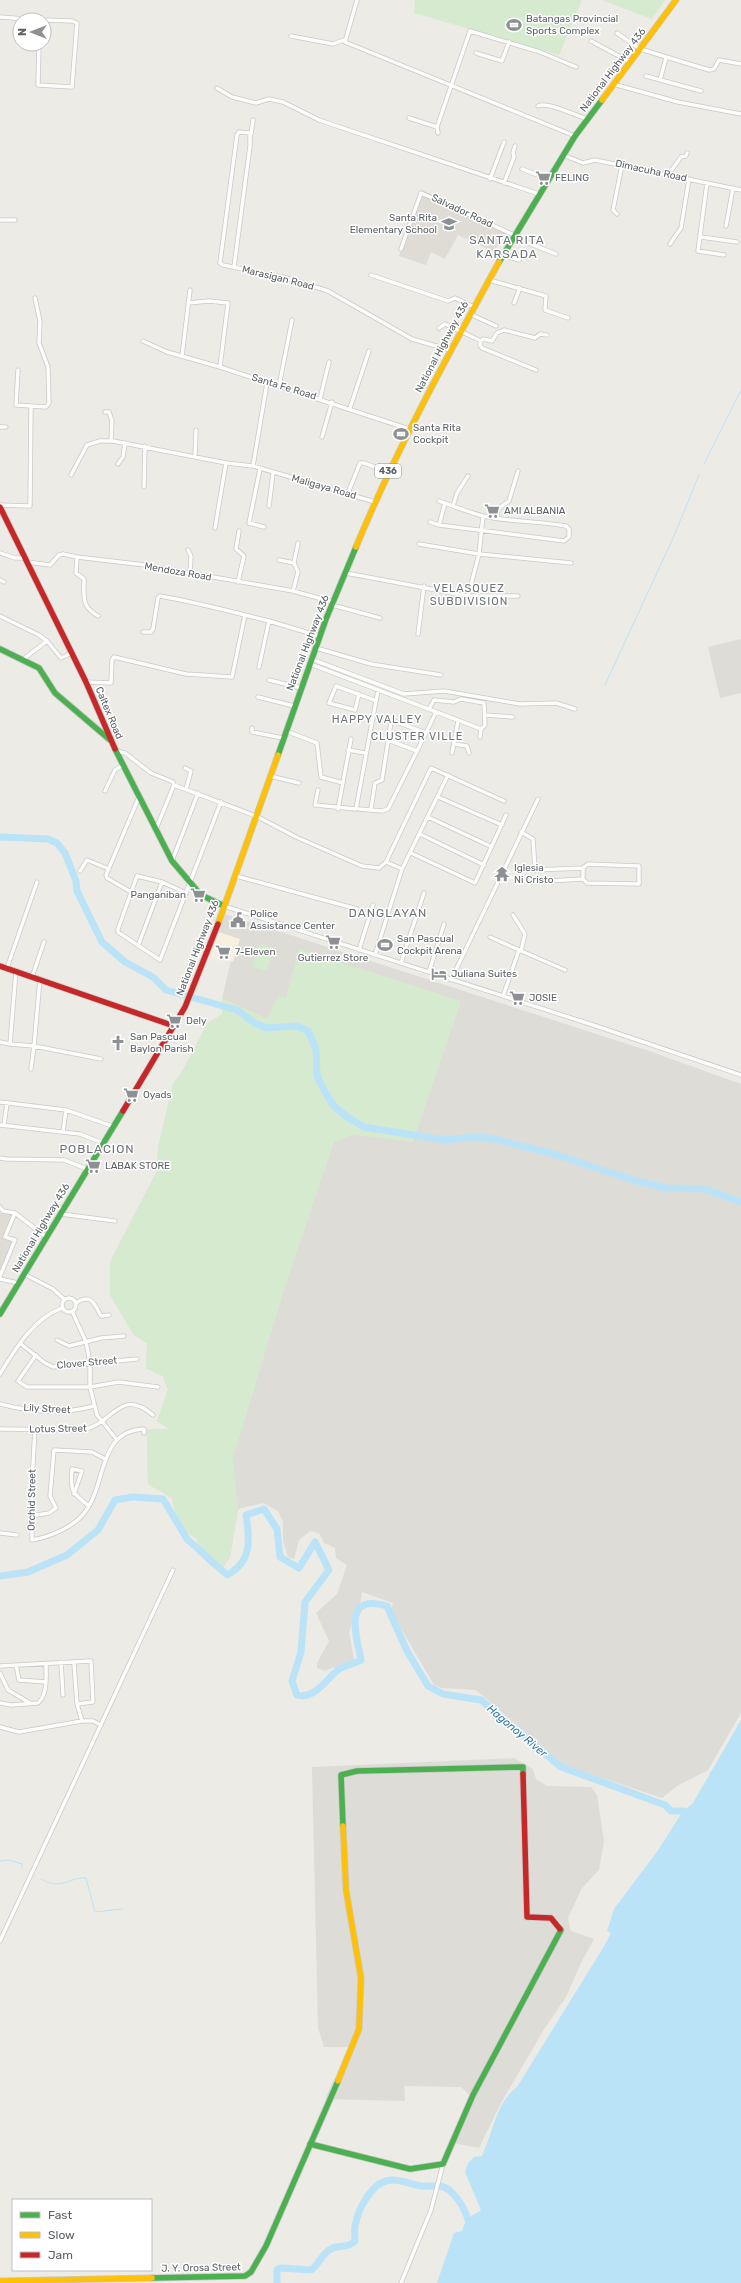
<svg xmlns="http://www.w3.org/2000/svg" width="741" height="2283" font-family="Rubik,sans-serif">
<style>
.commercial{fill:#f7efdf}
.industrial{fill:#dedcd7}
.education{fill:#dfdbd5}
.green{fill:#d5eacf}
.water{fill:#bae3f8}
.lines{fill:none;stroke-linecap:round;stroke-linejoin:round}
.stream{stroke:#bae3f8;stroke-width:1}
.river{stroke:#bae3f8;stroke-width:7}
.street-casing{stroke:#c9c9c9;stroke-width:5}
.fast-casing{stroke:#c9c9c9;stroke-width:7}
.slow-casing{stroke:#c9c9c9;stroke-width:7}
.jam-casing{stroke:#c9c9c9;stroke-width:7}
.street{stroke:#fcfcfb;stroke-width:3.5}
.fast{stroke:#4caf50;stroke-width:5.5}
.slow{stroke:#ffc107;stroke-width:5.5}
.jam{stroke:#c62828;stroke-width:5.5}
.labels{text-anchor:middle;dominant-baseline:central;stroke-width:3;stroke-linejoin:round;paint-order:stroke}
.shield{fill:#fff;stroke:#8c9094;stroke-width:1}
.shield-label{font-size:9px;font-weight:bold;fill:#5b6166}
.poi-label{font-size:10px;fill:#5b6166;stroke:#fff;text-anchor:start}
.street-label{font-size:10px;fill:#5b6166;stroke:#fff}
.neighbourhood-label{font-size:11px;letter-spacing:1px;fill:#6c7378;stroke:#fff}
.water-label{font-size:11px;font-style:italic;fill:#3177aa;stroke:#fff}
.quarter-label{font-size:12px;letter-spacing:1px;fill:#6c7378;stroke:#fff}
</style>
<rect width="100%" height="100%" fill="#edebe6"/>
<!-- commercial -->
<path class="commercial" d="M 219,932 L 240,939 L 233,962 L 210,958 Z"/>
<!-- industrial -->
<path class="industrial" d="M 741,639 L 741,693 L 720,698 L 708,647 Z
M 225,914 L 649,1051 L 741,1084 L 741,1713 L 708,1770 L 677,1786 L 662,1798 L 565,1766 L 476,1690 L 442,1688 L 434,1685 L 391,1611 L 393,1603 L 362,1592 L 360,1606 L 355,1611 L 349,1632 L 354,1659 L 352,1668 L 332,1668 L 325,1671 L 317,1668 L 317,1663 L 329,1641 L 316,1613 L 337,1594 L 347,1565 L 336,1558 L 335,1548 L 324,1543 L 319,1533 L 310,1531 L 299,1540 L 294,1559 L 288,1557 L 283,1541 L 283,1522 L 278,1511 L 263,1503 L 238,1509 L 230,1557 L 224,1566 L 215,1569 L 197,1553 L 197,1539 L 178,1526 L 172,1498 L 148,1484 L 147,1429 L 170,1429 L 157,1421 L 168,1390 L 163,1376 L 146,1368 L 147,1343 L 134,1335 L 110,1295 L 110,1262 L 157,1171 L 158,1148 L 173,1084 L 183,1070 L 207,1024 L 222,1014 L 222,998 L 231,961 L 233,962 L 240,939 L 219,932 Z
M 514,1758 L 533,1769 L 536,1779 L 547,1786 L 591,1787 L 597,1795 L 604,1841 L 599,1870 L 582,1888 L 568,1918 L 571,1931 L 594,1939 L 581,1963 L 566,1997 L 543,2031 L 501,2103 L 479,2148 L 453,2143 L 472,2097 L 461,2087 L 404,2086 L 405,2101 L 325,2099 L 349,2047 L 324,2047 L 318,2028 L 312,1767 Z"/>
<!-- education -->
<path class="education" d="M 421,189 L 505,232 L 494,252 L 458,235 L 445,259 L 431,252 L 426,265 L 399,256 Z
M 0,1213 L 13,1214 L 4,1237 L 14,1242 L 0,1274 Z"/>
<!-- green -->
<path class="green" d="M 415,0 L 582,0 L 559,55 L 414,13 Z
M 602,0 L 665,0 L 652,19 Z
M 259,943 L 274,948 L 267,971 L 252,967 Z
M 299,949 L 461,1001 L 413,1142 L 353,1135 L 334,1142 L 286,1284 L 233,1458 L 238,1509 L 230,1557 L 224,1566 L 215,1569 L 197,1553 L 197,1539 L 178,1526 L 172,1498 L 148,1484 L 147,1429 L 170,1429 L 157,1421 L 168,1390 L 163,1376 L 146,1368 L 147,1343 L 134,1335 L 110,1295 L 110,1262 L 157,1171 L 158,1148 L 173,1084 L 183,1070 L 207,1024 L 222,1014 L 222,998 L 267,1019 L 278,996 L 286,998 Z"/>
<!-- water -->
<path class="water" d="M 741,1720 L 741,2283 L 437,2283 L 454,2233 L 462,2231 C 464,2221 472,2215 481,2210 L 465,2172 L 468,2163 L 474,2157 L 482,2156 C 492,2134 497,2101 517,2087 L 603,1948 L 611,1933 L 607,1931 L 614,1909 L 659,1849 L 681,1814 L 693,1803 Z"/>
<g class="lines">
<!-- stream -->
<path class="stream" d="M 704,464 L 741,390
M 605,685 L 674,536 L 699,475
M 0,1861 L 9,1860 L 22,1864 L 22,1868
M 41,1879 C 63,1891 68,1877 86,1878 L 95,1912 L 122,1909"/>
<!-- river -->
<path class="river" d="M 0,837 L 48,839 L 57,843 L 65,853 L 76,881 L 77,891 L 102,942 L 125,962 L 153,977 L 166,990 L 237,1010 L 255,1023 L 266,1028 L 297,1026 L 308,1031 L 316,1049 L 317,1076 L 324,1090 L 333,1105 L 347,1117 L 364,1127 L 444,1140 L 474,1137 L 490,1138 L 554,1154 L 633,1180 L 666,1188 L 705,1189 L 741,1202
M 0,1576 L 28,1572 L 67,1555 L 98,1530 L 115,1500 L 133,1497 L 163,1499 L 187,1539 L 227,1575 C 252,1562 250,1540 246,1515 L 264,1509 L 277,1529 L 280,1557 L 299,1568 L 315,1542 L 329,1570 L 305,1602 L 301,1652 L 292,1681 L 297,1695 C 315,1700 326,1679 338,1670 C 345,1665 354,1664 361,1660 C 356,1634 342,1593 387,1606 L 407,1651 L 428,1686 L 443,1694 L 481,1700 L 561,1767 L 665,1805 L 671,1811 L 684,1811
M 277,2283 L 277,2270 L 281,2268 L 311,2270 C 319,2265 322,2253 331,2249 C 340,2244 348,2249 355,2241 C 355,2236 354,2231 355,2226 C 358,2209 372,2181 391,2180 C 402,2180 411,2184 421,2186 C 427,2187 434,2185 440,2186 C 453,2188 465,2208 468,2220"/>
<!-- street casing -->
<g class="street-casing">
<path id="street" d="M 357,0 L 345,42 L 575,136
M 0,17 L 38,20
M 617,33 L 640,49 L 709,70 L 714,69 L 719,60 L 741,64
M 291,36 L 333,44 L 344,40
M 591,41 L 630,62
M 39,44 L 38,85 L 72,87 L 77,23 L 72,21 L 44,20
M 476,53 L 502,61 L 509,42
M 646,76 L 701,91
M 660,80 L 666,58
M 613,84 L 678,102 L 741,114
M 217,88 L 232,97 L 256,103 L 269,99 L 283,102 L 319,120 L 539,194
M 538,106 C 547,101 577,116 587,119
M 409,118 L 437,127
M 438,133 L 437,127 L 470,31 L 540,52 L 576,67
M 251,134 L 253,120
M 563,155 L 583,163 L 595,160 L 741,190
M 522,169 L 548,179
M 668,175 L 681,157 L 686,156 L 687,153
M 490,179 L 504,142
M 504,183 L 514,157 L 513,153 L 515,146
M 707,183 L 698,251 L 724,255
M 617,214 L 613,210 L 622,165
M 0,220 L 15,220
M 726,226 L 733,188
M 513,237 L 556,254
M 701,237 L 737,242
M 670,244 L 681,228 L 689,179
M 401,249 L 421,193 L 514,235
M 503,255 L 519,260
M 234,267 L 250,146 L 250,133 L 239,132 L 237,135 L 220,263 L 223,265 L 287,278 L 328,291 L 412,339 L 450,350
M 371,275 L 448,301 L 455,298 L 474,307
M 489,280 L 546,296 L 545,310 L 568,318
M 188,303 L 209,301 L 228,303 L 220,367 L 409,429
M 514,303 L 520,288
M 470,314 L 496,326
M 439,328 L 445,324 L 481,341 L 483,339 L 492,341 L 497,333 L 504,330 L 535,338 L 540,334 L 547,335
M 143,341 L 167,352 L 220,367
M 481,341 L 480,345 L 482,348 L 536,370
M 182,356 L 190,290
M 18,370 L 16,405 L 31,406
M 279,386 L 292,320
M 320,399 L 329,362
M 350,408 L 369,351
M 105,412 L 109,412 L 112,421 L 111,441
M 0,427 L 6,427
M 322,437 L 332,402
M 195,457 L 196,430
M 118,464 L 123,457 L 125,443
M 253,466 L 375,502
M 260,469 L 249,523 L 264,527
M 71,475 L 87,445 L 100,441 L 113,441 L 226,463 L 253,466 L 267,383
M 144,487 L 145,446
M 348,493 L 360,463 L 364,463 L 388,472
M 439,501 C 453,506 468,512 483,516 C 510,522 539,521 566,526 L 569,529 L 569,537 L 564,541 L 439,525 L 445,503
M 0,505 L 30,506 L 31,406 L 46,407 L 49,403 L 48,367 L 39,343 L 40,321 L 35,298
M 269,506 L 273,473
M 453,506 L 457,493 L 468,476
M 497,517 L 498,509 L 509,501 L 518,471
M 430,522 L 439,525
M 215,528 L 226,463
M 419,544 L 479,554 L 571,563
M 188,550 L 191,556 L 190,574
M 0,553 L 15,558 L 25,558
M 77,557 L 76,573 L 84,579 C 84,597 81,606 98,616
M 279,560 L 294,563
M 27,562 L 50,565 L 59,555 L 63,554 L 77,557 L 145,565 L 293,591 L 333,602
M 346,573 L 468,596 L 479,554 L 483,516
M 0,580 L 4,582
M 238,582 L 244,556 L 236,549 L 239,531
M 293,591 L 298,572 L 294,563 L 298,543
M 468,596 L 518,596
M 332,605 L 380,618
M 0,616 L 39,635 L 47,641 L 61,658 L 72,653
M 269,621 L 319,636
M 143,632 L 151,632 L 153,629 L 158,598 L 160,596 C 189,601 217,608 245,615
M 418,634 L 424,586
M 316,648 L 371,664 L 441,675
M 26,657 L 47,641
M 311,659 L 404,694 L 444,691 L 520,704 L 556,703 L 575,709
M 310,664 L 481,729
M 269,680 L 301,688
M 86,682 L 111,683 L 112,660 L 114,657 L 186,674 L 232,677 L 245,615 L 269,621 L 259,667
M 359,694 L 355,710 L 329,703 L 336,686 L 374,700
M 258,697 L 294,706
M 429,709 L 434,700 L 454,702 L 461,699 L 484,703 L 485,725 L 481,729 L 480,737
M 485,715 L 513,717
M 252,728 L 252,732 L 283,738
M 286,731 L 317,743 L 321,777 L 343,783
M 426,733 L 436,712
M 388,740 L 417,751
M 454,744 L 467,746 L 469,753
M 348,750 L 365,753
M 116,751 L 125,753 L 151,773 L 173,782 L 174,786
M 452,753 L 458,721
M 185,768 L 191,771 L 186,789
M 270,776 L 299,783
M 318,790 L 315,805 L 356,809 L 378,690
M 105,791 L 115,770 L 123,765
M 438,797 L 502,825
M 338,809 L 351,739
M 359,809 L 382,811 L 388,809 L 426,733 L 394,721 L 391,722 L 382,780 L 375,783 L 371,809
M 428,817 L 492,847
M 156,829 L 174,785 L 256,816 L 296,837 L 362,866 L 379,868 L 386,862 L 431,768 L 504,801
M 521,832 L 533,839 L 535,870 L 583,868 L 588,864 L 639,866 L 639,884 L 587,883 L 583,879 L 531,882
M 420,834 L 484,865
M 411,853 L 475,883 L 506,815
M 172,861 L 198,793
M 386,862 L 402,869
M 80,871 L 87,860 L 109,869
M 236,876 L 357,909
M 583,879 L 583,868
M 131,892 L 107,878 L 106,875 L 139,797
M 186,893 L 162,882 L 137,876 L 118,929 L 118,932 L 160,960 L 221,802
M 224,906 L 593,1025 L 741,1075
M 513,915 L 525,934 L 521,951
M 490,937 L 519,950 L 503,996
M 138,946 L 162,882
M 359,950 L 373,905
M 519,950 L 565,970
M 375,955 L 402,869 L 448,775
M 401,963 L 424,893
M 7,968 L 37,882
M 16,971 L 10,1044 L 34,1046 L 40,979
M 429,972 L 444,924
M 32,977 L 44,942
M 451,980 L 538,799
M 0,1042 L 10,1044
M 31,1069 L 34,1046 L 101,1059
M 0,1102 L 66,1110 L 112,1126
M 0,1125 L 80,1134 L 103,1143
M 4,1125 L 7,1103
M 63,1132 L 66,1110
M 0,1158 L 7,1159 L 64,1160 L 87,1169
M 0,1207 L 3,1211 L 15,1213 L 46,1237
M 61,1214 L 115,1221
M 24,1274 L 53,1289 L 64,1299
M 0,1276 L 15,1240 L 5,1237 L 15,1213
M 0,1279 L 18,1283
M62 1305a7 7 0 1 1 14 0a7 7 0 1 1-14 0Z
M 76,1303 C 91,1293 94,1303 101,1316 L 109,1315
M 72,1311 L 86,1342 L 90,1363 L 90,1387 L 97,1415 L 117,1440
M 57,1340 L 69,1346 L 101,1338 L 124,1336
M 21,1344 L 45,1363 L 53,1367 L 137,1359
M 36,1355 L 18,1381 L 27,1387 L 90,1387 L 119,1382 L 158,1387
M 0,1374 C 15,1349 34,1318 62,1308
M 0,1404 C 30,1412 64,1414 94,1406
M 0,1429 L 82,1430 C 113,1425 120,1386 153,1415
M 35,1429 L 32,1481 L 32,1540 C 50,1537 74,1527 85,1512 C 107,1484 97,1431 144,1429 L 144,1433
M 74,1494 L 82,1471 L 72,1469 C 70,1491 72,1493 89,1506
M 31,1516 L 49,1513 L 56,1508 L 50,1496 L 54,1450 L 92,1452 L 105,1459
M 0,1533 L 17,1535
M 61,1662 L 63,1695
M 74,1664 L 77,1704 L 82,1721
M 16,1665 L 19,1680 L 46,1682
M 0,1666 L 91,1661 L 93,1702 L 77,1704
M 0,1673 L 8,1690 L 30,1703
M 0,1703 L 11,1705 L 38,1703 C 48,1695 46,1675 46,1663
M 0,1727 L 19,1732 L 82,1721 L 93,1721 L 101,1725
M 0,1941 L 173,1570
M 401,2283 L 431,2210 L 443,2164"/>
</g>
<!-- fast casing -->
<g class="fast-casing">
<path id="fast" d="M 499,262 L 575,136 L 602,100
M 0,649 L 39,668 L 55,693 L 110,740
M 115,749 L 172,861 L 201,895 L 224,906
M 278,755 L 326,619 L 356,547
M 0,1314 L 123,1111
M 343,1826 L 341,1775 L 357,1771 L 523,1767 L 523,1774
M 310,2144 L 410,2169 L 443,2164 L 473,2095 L 561,1930 L 560,1929
M 152,2278 L 245,2276 L 251,2272 L 266,2246 L 338,2081"/>
</g>
<!-- slow casing -->
<g class="slow-casing">
<path id="slow" d="M 602,100 L 676,0
M 356,547 C 397,448 448,355 499,262
M 218,924 L 278,755
M 338,2081 L 359,2029 L 361,1978 L 346,1890 L 343,1826
M 0,2281 L 152,2278"/>
</g>
<!-- jam casing -->
<g class="jam-casing">
<path id="jam" d="M 0,507 L 86,682 L 115,749
M 0,966 L 174,1026
M 123,1111 L 185,1007 L 218,924
M 523,1774 L 527,1917 L 551,1918 L 560,1929"/>
</g>
<!-- street -->
<use href="#street" class="street"/>
<!-- fast -->
<use href="#fast" class="fast"/>
<!-- slow -->
<use href="#slow" class="slow"/>
<!-- jam -->
<use href="#jam" class="jam"/>
</g>
<!-- icons -->
<defs>
<g id="stadium-bare" transform="scale(1.2)"><path d="M0-5a6.5 5 0 1 0 0 10a6.5 5 0 1 0 0-10ZM-3.5-1.8h7v3.6h-7Z" fill="#8e9193" stroke="#fff" stroke-width="2.5" paint-order="stroke"/></g>
<g id="supermarket-bare" transform="scale(1.2)"><path d="M-6-5.5h2.5l.6 2H6L4.5 2H-2.5L-4.4-4H-6ZM-1.5 3.2a1.3 1.3 0 1 0 .1 0ZM3 3.2a1.3 1.3 0 1 0 .1 0Z" fill="#8e9193" stroke="#fff" stroke-width="2.5" paint-order="stroke"/></g>
<g id="school-bare" transform="scale(1.2)"><path d="M0-5L7-2L0 1L-7-2ZM-4 1L0 2.5L4 1V4Q0 6-4 4Z" fill="#8e9193" stroke="#fff" stroke-width="2.5" paint-order="stroke"/></g>
<g id="temple-bare" transform="scale(1.2)"><path d="M0-6L5-2H3V0L6.5 2.5H4V6H1.5V3h-3V6H-4V2.5H-6.5L-3 0V-2H-5Z" fill="#8e9193" stroke="#fff" stroke-width="2.5" paint-order="stroke"/></g>
<g id="civic-bare" transform="scale(1.2)"><path d="M-.6-6.5H3V-4.5H.6V-3L4-1V1h2V6H-6V1h2V-1L-.6-3ZM-1.2 2.5V6h2.4V2.5Z" fill="#8e9193" stroke="#fff" stroke-width="2.5" paint-order="stroke"/></g>
<g id="hotel-bare" transform="scale(1.2)"><path d="M-6-4.5h1.5V1H6V5H4.5V3h-9V5H-6ZM-4 0a1.8 1.8 0 1 1 3.6 0ZM.5 0V-2.5h3Q6-2.5 6 0Z" fill="#8e9193" stroke="#fff" stroke-width="2.5" paint-order="stroke"/></g>
<g id="church-bare" transform="scale(1.2)"><path d="M-1.2-6h2.4v3.5h3.3v2.4h-3.3V6h-2.4V-.1h-3.3v-2.4h3.3Z" fill="#8e9193" stroke="#fff" stroke-width="2.5" paint-order="stroke"/></g>
</defs>
<g fill-rule="evenodd">
<use href="#stadium-bare" x="514" y="25"/>
<use href="#supermarket-bare" x="543" y="178"/>
<use href="#school-bare" x="449" y="224"/>
<use href="#stadium-bare" x="401" y="434"/>
<use href="#supermarket-bare" x="492" y="511"/>
<use href="#temple-bare" x="502" y="874"/>
<use href="#supermarket-bare" x="198" y="895"/>
<use href="#civic-bare" x="238" y="920"/>
<use href="#supermarket-bare" x="333" y="942"/>
<use href="#stadium-bare" x="385" y="945"/>
<use href="#supermarket-bare" x="223" y="952"/>
<use href="#hotel-bare" x="439" y="974"/>
<use href="#supermarket-bare" x="517" y="998"/>
<use href="#supermarket-bare" x="174" y="1021"/>
<use href="#church-bare" x="118" y="1043"/>
<use href="#supermarket-bare" x="131" y="1095"/>
<use href="#supermarket-bare" x="93" y="1166"/>
</g>
<g class="labels">
<!-- shield labels -->
<rect class="shield" x="375" y="464" width="26" height="14" rx="3"/>
<g class="shield-label">
<text x="388" y="471">436</text>
</g>
<!-- poi labels -->
<g class="poi-label">
<text x="526" y="19">Batangas Provincial<tspan x="526" dy="12">Sports Complex</tspan></text>
<text x="555" y="178">FELING</text>
<text x="437" y="218" text-anchor="end">Santa Rita<tspan x="437" dy="12">Elementary School</tspan></text>
<text x="413" y="428">Santa Rita<tspan x="413" dy="12">Cockpit</tspan></text>
<text x="504" y="511">AMI ALBANIA</text>
<text x="514" y="868">Iglesia<tspan x="514" dy="12">Ni Cristo</tspan></text>
<text x="186" y="895" text-anchor="end">Panganiban</text>
<text x="250" y="914">Police<tspan x="250" dy="12">Assistance Center</tspan></text>
<text x="397" y="939">San Pascual<tspan x="397" dy="12">Cockpit Arena</tspan></text>
<text x="235" y="952">7-Eleven</text>
<text x="333" y="958" text-anchor="middle">Gutierrez Store</text>
<text x="451" y="974">Juliana Suites</text>
<text x="529" y="998">JOSIE</text>
<text x="186" y="1021">Dely</text>
<text x="130" y="1037">San Pascual<tspan x="130" dy="12">Baylon Parish</tspan></text>
<text x="143" y="1095">Oyads</text>
<text x="105" y="1166">LABAK STORE</text>
</g>
<!-- street labels -->
<g class="street-label">
<text transform="translate(613 70) rotate(-53)">National Highway 436</text>
<text transform="translate(651 171) rotate(12)">Dimacuha Road</text>
<text transform="translate(462 211) rotate(25)">Salvador Road</text>
<text transform="translate(278 278) rotate(14)">Marasigan Road</text>
<text transform="translate(442 347) rotate(-62)">National Highway 436</text>
<text transform="translate(284 387) rotate(17)">Santa Fe Road</text>
<text transform="translate(324 487) rotate(16)">Maligaya Road</text>
<text transform="translate(178 572) rotate(10)">Mendoza Road</text>
<text transform="translate(308 643) rotate(-69)">National Highway 436</text>
<text transform="translate(109 713) rotate(67)">Caltex Road</text>
<text transform="translate(198 948) rotate(-69)">National Highway 436</text>
<text transform="translate(41 1228) rotate(-59)">National Highway 436</text>
<text transform="translate(87 1363) rotate(-5)">Clover Street</text>
<text transform="translate(47 1409) rotate(3)">Lily Street</text>
<text transform="translate(58 1429) rotate(-1)">Lotus Street</text>
<text transform="translate(32 1500) rotate(-89)">Orchid Street</text>
<text transform="translate(201 2268) rotate(-1)">J. Y. Orosa Street</text>
</g>
<!-- neighbourhood labels -->
<g class="neighbourhood-label">
<text x="469" y="588">VELASQUEZ<tspan x="469" dy="13">SUBDIVISION</tspan></text>
<text x="377" y="719">HAPPY VALLEY</text>
<text x="417" y="736">CLUSTER VILLE</text>
</g>
<!-- water labels -->
<g class="water-label">
<text transform="translate(517 1731) rotate(40)">Hagonoy River</text>
</g>
<!-- quarter labels -->
<g class="quarter-label">
<text x="507" y="240">SANTA RITA<tspan x="507" dy="14">KARSADA</tspan></text>
<text x="388" y="913">DANGLAYAN</text>
<text x="97" y="1149">POBLACION</text>
</g>
</g>
<!-- legend -->
<rect x="12" y="2199" width="140" height="72" fill="#ffffff" stroke="#bdc0c2"/>
<rect x="20" y="2212" width="20" height="6" fill="#4caf50" stroke="#bdc0c2"/>
<text x="48" y="2219" font-size="12" fill="#5b6166">Fast</text>
<rect x="20" y="2232" width="20" height="6" fill="#ffc107" stroke="#bdc0c2"/>
<text x="48" y="2239" font-size="12" fill="#5b6166">Slow</text>
<rect x="20" y="2252" width="20" height="6" fill="#c62828" stroke="#bdc0c2"/>
<text x="48" y="2259" font-size="12" fill="#5b6166">Jam</text>
<!-- north arrow -->
<g transform="translate(32 32) rotate(270)"><circle r="19" fill="#ffffff" stroke="#bdc0c2"/>
<path d="M0-3L7 15L0 10L-7 15Z" fill="#8e9193"/>
<text y="-6" font-size="11" font-weight="bold" text-anchor="middle" fill="#5b6166">N</text>
</g>
</svg>
